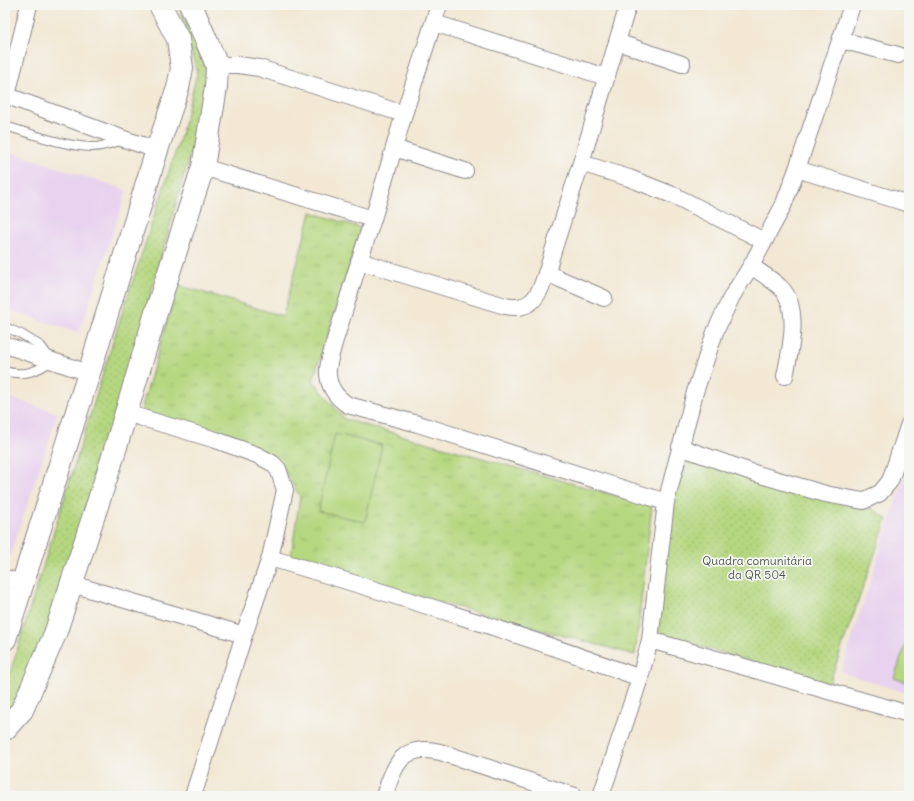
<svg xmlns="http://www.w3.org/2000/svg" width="914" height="801" font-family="Delius,sans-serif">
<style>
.built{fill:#e8d2ef}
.grass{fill:url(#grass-tufts);stroke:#6c7c5d}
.park{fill:url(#park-dots);stroke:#6c7c5d}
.pitch{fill:#b5d77f;stroke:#6c7c5d}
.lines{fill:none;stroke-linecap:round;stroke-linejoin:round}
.lane-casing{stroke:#8a8588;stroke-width:10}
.street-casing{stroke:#8a8588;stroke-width:18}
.secondary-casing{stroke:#8a8588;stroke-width:24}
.lane{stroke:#fff;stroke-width:8}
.street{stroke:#fff;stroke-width:16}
.secondary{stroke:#fff;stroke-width:22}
.labels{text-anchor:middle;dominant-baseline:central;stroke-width:3.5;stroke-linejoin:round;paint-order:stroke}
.park-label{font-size:12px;fill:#4e584f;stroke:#f6f6f2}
</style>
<defs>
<pattern id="grass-tufts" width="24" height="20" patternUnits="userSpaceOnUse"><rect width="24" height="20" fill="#b5d77f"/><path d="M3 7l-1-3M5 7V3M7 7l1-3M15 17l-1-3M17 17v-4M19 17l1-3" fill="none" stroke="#9bb86f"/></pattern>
<pattern id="park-dots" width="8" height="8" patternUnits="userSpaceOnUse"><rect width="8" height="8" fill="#b5d77f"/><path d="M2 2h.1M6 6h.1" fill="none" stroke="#9bb86f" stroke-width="1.8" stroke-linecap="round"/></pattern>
</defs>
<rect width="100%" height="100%" fill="#f6f6f2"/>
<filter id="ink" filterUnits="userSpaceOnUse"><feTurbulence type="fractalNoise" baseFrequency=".025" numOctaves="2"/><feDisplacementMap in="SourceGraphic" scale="8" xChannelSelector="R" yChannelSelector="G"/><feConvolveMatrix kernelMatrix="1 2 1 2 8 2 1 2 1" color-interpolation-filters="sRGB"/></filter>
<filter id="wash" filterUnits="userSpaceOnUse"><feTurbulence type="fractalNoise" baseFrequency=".012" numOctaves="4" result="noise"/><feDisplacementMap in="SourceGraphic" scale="16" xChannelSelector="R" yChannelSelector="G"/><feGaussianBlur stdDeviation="0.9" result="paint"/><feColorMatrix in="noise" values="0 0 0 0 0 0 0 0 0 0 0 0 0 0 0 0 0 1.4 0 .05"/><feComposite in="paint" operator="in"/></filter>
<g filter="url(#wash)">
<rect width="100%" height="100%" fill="#f2e8d4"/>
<!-- built -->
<path class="built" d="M 5,5 L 14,5 L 5,35 Z
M 5,150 L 127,190 L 79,333 L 5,309 Z
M 5,396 L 58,413 L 10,556 L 5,554 Z
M 909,461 L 909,694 L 841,672 Z"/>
<!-- grass -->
<path class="grass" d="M 311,212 L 361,228 L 313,380 L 344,419 L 652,506 L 635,655 L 290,562 L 300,497 L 280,462 L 141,410 L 178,285 L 283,316 Z"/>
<!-- park -->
<path class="park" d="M 179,5 L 211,80 L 114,424 L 55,621 L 19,708 L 5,718 L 5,689 L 116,332 L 182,132 L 197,73 Z
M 694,452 L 864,503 L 887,519 L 829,684 L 657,634 L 671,491 Z"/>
<!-- pitch -->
<path class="pitch" d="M 335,434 L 382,445 L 365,522 L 318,511 Z
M 909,635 L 909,683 L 894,678 Z"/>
</g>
<g filter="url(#ink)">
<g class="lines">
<!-- lane casing -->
<g class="lane-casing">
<path id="lane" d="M 5,126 C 33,134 63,146 92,147 C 103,147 113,143 123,140
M 5,327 L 21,334 L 41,346 L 52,361 C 37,371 24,377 5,371"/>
</g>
<!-- street casing -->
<g class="street-casing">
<path id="street" d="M 628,5 L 581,163 L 629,178 L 675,196 L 764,241
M 434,23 L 606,77
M 841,40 L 898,55
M 617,42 L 682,64
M 217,65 L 239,65 L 259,68 L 404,114
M 5,95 L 124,139 L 157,150
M 7,95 L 29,5
M 394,148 L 465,171
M 203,167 L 373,219 C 362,252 352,285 342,318 C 337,335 330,352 328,369 C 327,384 335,397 348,405 L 418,424 L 666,502
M 797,169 L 909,204
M 373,219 L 404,114 L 439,5
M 359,261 L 505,306 C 516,308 525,308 533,300 C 543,290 549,265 553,251 C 562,222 572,192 581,163
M 751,266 C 761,273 773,280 781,288 C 801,308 790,352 785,376
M 546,273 L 604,298
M 5,345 L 89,373
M 126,413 L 216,440 L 257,455 L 272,463 L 278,469 L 285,490 L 270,558 C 394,595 518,633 640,678
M 680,447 L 754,473 L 825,494 L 863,501 L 880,493 L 890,481 L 909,424
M 5,578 L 23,583
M 72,584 L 244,635
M 650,640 L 909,714
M 193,796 L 244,635 L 270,558
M 384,796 C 395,765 401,743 440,752 L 575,796
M 601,796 L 640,678 L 650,640 L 666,502 L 695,392 L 715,332 L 732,296 L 751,266 L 783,206 L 797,169 L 852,5"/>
</g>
<!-- secondary casing -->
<g class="secondary-casing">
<path id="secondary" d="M 5,639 L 89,373 L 157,150 L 178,88 L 182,68 L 178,39 L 160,5
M 5,729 L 22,710 L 55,634 L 111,463 L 158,306 L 203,167 L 216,87 L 217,65 L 191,5"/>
</g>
<!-- lane -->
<use href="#lane" class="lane"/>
<!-- street -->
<use href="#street" class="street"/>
<!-- secondary -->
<use href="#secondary" class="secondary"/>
</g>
</g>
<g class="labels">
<!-- park labels -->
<g class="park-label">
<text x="757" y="560">Quadra comunitária<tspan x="757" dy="14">da QR 504</tspan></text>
</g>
</g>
<!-- margin -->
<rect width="914" height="801" fill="none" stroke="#f6f6f2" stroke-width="20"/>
</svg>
